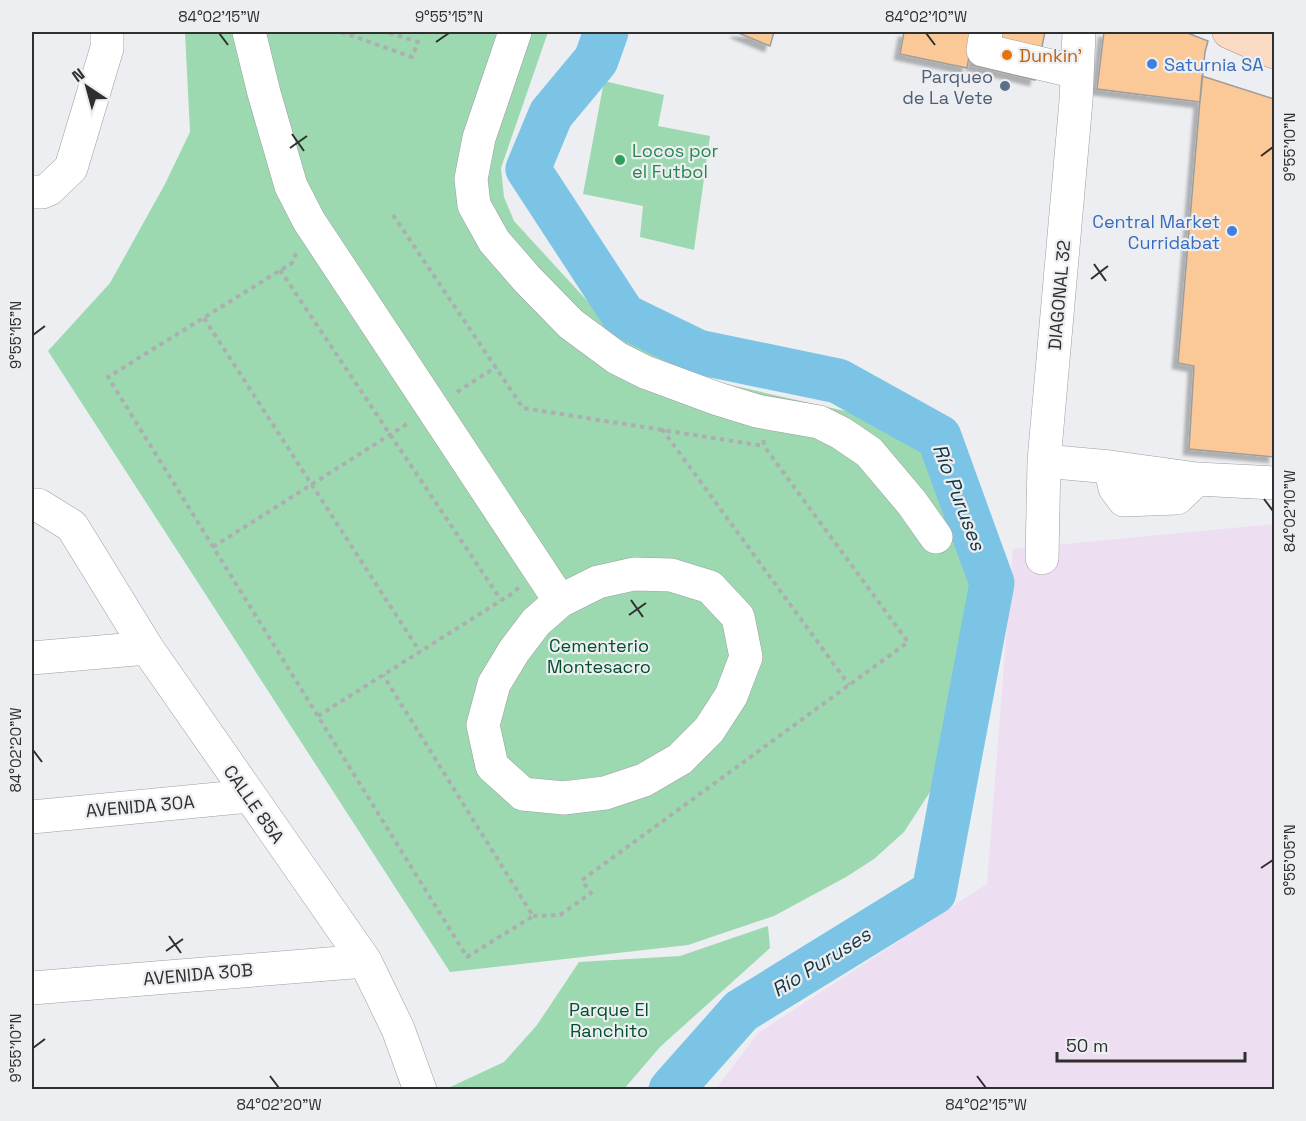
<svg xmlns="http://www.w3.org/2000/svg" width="1306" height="1121" font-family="'Space Grotesk',sans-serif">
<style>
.industrial{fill:#eddef1}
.green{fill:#9cd9b0}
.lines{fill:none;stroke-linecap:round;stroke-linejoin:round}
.river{stroke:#7cc4e5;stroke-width:45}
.building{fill:#fbc998;stroke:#9f9d9b;stroke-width:1.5;filter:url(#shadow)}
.minor-casing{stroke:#9d9ea0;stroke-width:34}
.major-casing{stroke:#b08f74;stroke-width:34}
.path{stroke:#adaeb0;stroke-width:4;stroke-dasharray:4.5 4.5;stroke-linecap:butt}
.minor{stroke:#fff;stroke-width:33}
.major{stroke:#fadac2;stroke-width:33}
.ticks{fill:none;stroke:#2f2f30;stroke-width:2}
.food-dot{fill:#e8710a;stroke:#eceef1;stroke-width:2}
.shop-dot{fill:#3f7fe0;stroke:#eceef1;stroke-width:2}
.service-dot{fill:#5c6f8a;stroke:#eceef1;stroke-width:2}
.leisure-dot{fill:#2e9e5b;stroke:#eceef1;stroke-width:2}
.labels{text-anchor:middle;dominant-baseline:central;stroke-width:4.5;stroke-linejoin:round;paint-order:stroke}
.food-label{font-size:18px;fill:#c56008;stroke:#eceef1;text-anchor:start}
.shop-label{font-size:18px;fill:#366cbe;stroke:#eceef1;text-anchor:start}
.service-label{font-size:18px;fill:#4e5e75;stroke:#eceef1;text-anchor:end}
.leisure-label{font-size:18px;fill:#27864d;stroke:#eceef1;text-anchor:start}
.street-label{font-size:18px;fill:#2f2f30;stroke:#eceef1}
.park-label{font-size:18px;fill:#004f2a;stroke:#eceef1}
.water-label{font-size:20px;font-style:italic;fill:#143543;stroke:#eceef1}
.neatline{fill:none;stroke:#2f2f30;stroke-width:2}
.ticks-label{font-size:15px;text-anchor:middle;fill:#2f2f30}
</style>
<defs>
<filter id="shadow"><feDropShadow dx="-5.5" dy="5.5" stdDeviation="1.5" flood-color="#0004"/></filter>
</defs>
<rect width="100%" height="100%" fill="#eceef1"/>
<!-- industrial -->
<path class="industrial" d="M 1274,524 L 1274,1089 L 715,1090 L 758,1033 L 987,884 L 1013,549 Z"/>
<!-- green -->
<path class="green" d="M 185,32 L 548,32 L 501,168 L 504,197 L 514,221 L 591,305 L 618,329 L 647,350 L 677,367 L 713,381 L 867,416 L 910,438 L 939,474 L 958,516 L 972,580 L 960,686 L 930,792 L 904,832 L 874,859 L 846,877 L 774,916 L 688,945 L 450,972 L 48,351 L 110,283 L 165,184 L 190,132 Z
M 604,81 L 664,95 L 658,126 L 710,136 L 694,250 L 640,237 L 643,206 L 583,194 Z
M 768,926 L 770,948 L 660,1047 L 624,1089 L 446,1089 L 504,1062 L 537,1025 L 579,962 L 680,956 Z"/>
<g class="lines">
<!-- river -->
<path class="river" d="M 606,32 L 596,60 L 551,114 L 528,169 L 624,316 L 698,352 L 838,381 L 939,437 L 992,583 L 934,892 L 741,1011 L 671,1090"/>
</g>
<!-- building -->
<path class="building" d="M 736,32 L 774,32 L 770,46 Z
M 904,32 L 973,32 L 967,68 L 900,54 Z
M 979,32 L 1045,32 L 1035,80 L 972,65 Z
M 1104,32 L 1185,32 L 1208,41 L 1205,52 L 1200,102 L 1097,89 Z
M 1202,76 L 1274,99 L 1274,457 L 1189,449 L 1194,366 L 1178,363 Z"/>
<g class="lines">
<!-- minor casing -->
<g class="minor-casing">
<path id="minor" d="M 249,32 L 264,93 L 291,186 L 309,221 L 560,601
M 515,32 L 479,138 L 471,179 L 474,205 L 494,241 L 527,279 L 571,324 L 617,358 L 645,372 L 718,399 L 757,411 L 819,422 L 841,433 L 869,452 L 912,503 L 936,537
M 986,32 L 983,50 L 1077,72
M 32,192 L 42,192 L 49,189 L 71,168 L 107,48 L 107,32
M 1044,461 L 1110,467 L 1197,479 L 1274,483
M 1110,467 L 1115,488 L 1124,500 L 1177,498 L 1197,479
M 32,505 L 38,505 L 72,526 L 147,648 L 365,961 L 398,1029 L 420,1090
M 1042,558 L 1044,461 L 1076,101 L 1079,32
M 634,574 L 671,575 L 710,587 L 738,617 L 746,657 L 731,696 L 709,730 L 680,759 L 644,780 L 605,793 L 564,798 L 523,794 L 492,766 L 483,725 L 494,684 L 514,651 L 536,622 L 560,601 L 598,582 Z
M 32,658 L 147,648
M 32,817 L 249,796
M 32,988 L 365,961"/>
</g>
<!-- major casing -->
<g class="major-casing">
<path id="major" d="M 1229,32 L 1274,52"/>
</g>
<!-- path -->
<path class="path" d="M 341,32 L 412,57 L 418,42 L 387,32
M 393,215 L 523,408 L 764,446
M 296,253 L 292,263 L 108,377 L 467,957 L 533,916 L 383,675
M 280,270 L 501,600
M 204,318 L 420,652
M 457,392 L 496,367
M 662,429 L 849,685
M 213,547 L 410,422
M 318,716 L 513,593 L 519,587
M 533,916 L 560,915 L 591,893 L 582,880 L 908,642 L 764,446 L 763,439"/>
<!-- minor -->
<use href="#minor" class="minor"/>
<!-- major -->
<use href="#major" class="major"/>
</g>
<!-- ticks -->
<path class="ticks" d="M 219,33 L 228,45M 926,33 L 935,45M 436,42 L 449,33M 292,134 L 304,151M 290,148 L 307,136M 1261,156 L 1273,147M 1094,264 L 1106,281M 1091,279 L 1108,266M 33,335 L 45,326M 1264,499 L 1273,511M 631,600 L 643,617M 629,615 L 646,603M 33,750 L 42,762M 1261,868 L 1273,860M 169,936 L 181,953M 166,951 L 183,939M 33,1048 L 45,1039M 270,1076 L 279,1088M 977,1076 L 986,1088"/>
<!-- markers -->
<circle class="food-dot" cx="1007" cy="55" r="6"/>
<g class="shop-dot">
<circle cx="1152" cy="64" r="6"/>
<circle cx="1232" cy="231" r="6"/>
</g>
<circle class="service-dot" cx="1005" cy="86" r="6"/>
<circle class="leisure-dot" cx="620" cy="160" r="6"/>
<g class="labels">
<!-- food labels -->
<g class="food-label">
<text x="1019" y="55">Dunkin'</text>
</g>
<!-- shop labels -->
<g class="shop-label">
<text x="1164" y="64">Saturnia SA</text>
<text x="1220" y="221" text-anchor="end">Central Market<tspan x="1220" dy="21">Curridabat</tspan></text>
</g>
<!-- service labels -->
<g class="service-label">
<text x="993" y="76">Parqueo<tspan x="993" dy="21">de La Vete</tspan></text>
</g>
<!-- leisure labels -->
<g class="leisure-label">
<text x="632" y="150">Locos por<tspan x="632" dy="21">el Futbol</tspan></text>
</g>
<!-- street labels -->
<g class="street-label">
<text transform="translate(1059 295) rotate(-85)">DIAGONAL 32</text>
<text transform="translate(254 804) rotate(55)">CALLE 85A</text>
<text transform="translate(140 806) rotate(-5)">AVENIDA 30A</text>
<text transform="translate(198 974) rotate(-5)">AVENIDA 30B</text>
</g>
<!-- park labels -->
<g class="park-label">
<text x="599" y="645">Cementerio<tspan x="599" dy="21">Montesacro</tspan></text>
<text x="609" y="1009">Parque El<tspan x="609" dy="21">Ranchito</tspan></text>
</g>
<!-- water labels -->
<g class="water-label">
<text transform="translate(959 497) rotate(69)">Río Puruses</text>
<text transform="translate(821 962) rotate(-32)">Río Puruses</text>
</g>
</g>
<!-- border -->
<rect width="1306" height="1121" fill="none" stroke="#eceef1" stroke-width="66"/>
<!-- north arrow -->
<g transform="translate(87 87) rotate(324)" stroke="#eceef1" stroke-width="4.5" paint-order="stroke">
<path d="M0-4.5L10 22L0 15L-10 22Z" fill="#2f2f30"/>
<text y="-9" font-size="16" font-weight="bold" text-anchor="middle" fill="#2f2f30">N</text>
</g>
<!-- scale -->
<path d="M1057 1052v9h188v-9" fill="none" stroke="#2f2f30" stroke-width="3"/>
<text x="1066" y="1052" font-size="18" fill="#2f2f30" stroke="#eceef1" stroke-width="4.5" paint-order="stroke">50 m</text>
<rect x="33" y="33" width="1240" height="1055" class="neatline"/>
<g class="ticks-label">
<text x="219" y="22">84°02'15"W</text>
<text x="449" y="22">9°55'15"N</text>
<text x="926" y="22">84°02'10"W</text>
<text transform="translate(1290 147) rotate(-90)" y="5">9°55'10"N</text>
<text transform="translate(16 335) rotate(-90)" y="5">9°55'15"N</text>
<text transform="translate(1290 511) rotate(-90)" y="5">84°02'10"W</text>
<text transform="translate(16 750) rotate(-90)" y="5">84°02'20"W</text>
<text transform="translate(1290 860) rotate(-90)" y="5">9°55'05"N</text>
<text transform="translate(16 1048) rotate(-90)" y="5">9°55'10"N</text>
<text x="279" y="1110">84°02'20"W</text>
<text x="986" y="1110">84°02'15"W</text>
</g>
</svg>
